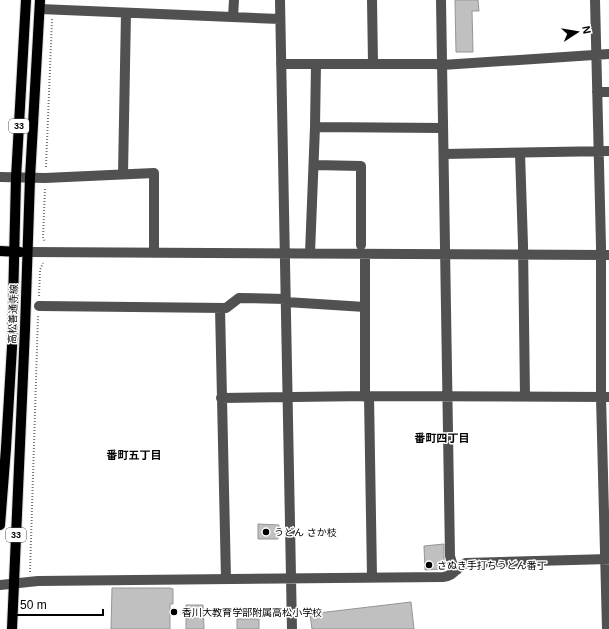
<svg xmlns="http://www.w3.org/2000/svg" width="609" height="629" font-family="Helvetica,'Noto Sans JP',sans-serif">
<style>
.building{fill:#c0c0c0;stroke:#959595}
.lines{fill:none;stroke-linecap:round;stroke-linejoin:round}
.major-casing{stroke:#dbdbdb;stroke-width:12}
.path{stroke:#737373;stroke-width:2;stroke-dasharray:1 2;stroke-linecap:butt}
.minor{stroke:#515151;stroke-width:10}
.major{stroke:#000;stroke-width:10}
.poi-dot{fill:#000;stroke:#fff;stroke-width:1.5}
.labels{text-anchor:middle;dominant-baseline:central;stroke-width:3;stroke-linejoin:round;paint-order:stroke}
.shield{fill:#fff;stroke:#4c4c4c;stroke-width:1}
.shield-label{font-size:9px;font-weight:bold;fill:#000}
.street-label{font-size:10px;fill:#000;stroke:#fff}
.poi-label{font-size:10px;fill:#000;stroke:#fff;text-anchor:start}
.neighbourhood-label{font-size:11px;font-weight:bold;fill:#000;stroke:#fff}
</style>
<rect width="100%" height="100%" fill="#fff"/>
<!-- building -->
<path class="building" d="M 455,0 L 478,0 L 479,11 L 472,11 L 473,52 L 456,52 Z
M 258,524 L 279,525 L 278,539 L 258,539 Z
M 444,544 L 444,565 L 441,569 L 425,570 L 424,546 Z
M 112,588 L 170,588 L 173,589 L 173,604 L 170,604 L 170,629 L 111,629 Z
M 411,602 L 414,629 L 312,629 L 310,614 Z
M 186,605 L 203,605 L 204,629 L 186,629 Z
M 237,619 L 259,619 L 259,629 L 237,629 Z"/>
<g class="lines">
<!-- major casing -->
<g class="major-casing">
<path id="major" d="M 0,251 L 20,252
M 0,525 L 6,448 L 12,347 L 16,178 L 26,0
M 12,629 L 25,329 L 30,178 L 40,0"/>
</g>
<!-- path -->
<path class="path" d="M 46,167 L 52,19
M 45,189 L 43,237 L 45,242
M 39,296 L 40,270 L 43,263
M 30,572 L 38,316"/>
<!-- minor -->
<path class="minor" d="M 280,0 L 292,629
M 372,0 L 373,63
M 441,0 L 450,556 L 452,563 L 457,570
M 595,0 L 601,246 L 601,397 L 607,629
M 40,9 L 280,19
M 233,17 L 234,0
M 281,64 L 435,64 L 442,65 L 609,54
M 597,92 L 609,92
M 315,127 L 443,128
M 520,153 L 523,245 L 525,396
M 444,154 L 609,151
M 314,165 L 361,166 L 361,245
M 123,174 L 126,13
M 0,177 L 45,178 L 154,173 L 154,253
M 28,252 L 609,255
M 310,253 L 315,127 L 316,64
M 286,302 L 365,307
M 39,306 L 226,308 L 239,298 L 286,299
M 220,308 L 226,579
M 369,396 L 372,577
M 365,397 L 365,260
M 221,398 L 369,396 L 609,397
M 0,585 L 38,581 L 443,577 C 455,576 456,567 466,563 L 609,559"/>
<!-- major -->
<use href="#major" class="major"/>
</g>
<!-- markers -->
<g class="poi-dot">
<circle cx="266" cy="532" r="4"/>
<circle cx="429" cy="565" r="4"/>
<circle cx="174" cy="612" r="4"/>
</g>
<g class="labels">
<!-- shield labels -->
<g class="shield">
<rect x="9" y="119" width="20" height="14" rx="3"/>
<rect x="6" y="528" width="20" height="14" rx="3"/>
</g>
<g class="shield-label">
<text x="19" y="126">33</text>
<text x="16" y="535">33</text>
</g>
<!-- street labels -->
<g class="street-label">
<text transform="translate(13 314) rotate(-88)">高松善通寺線</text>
</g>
<!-- poi labels -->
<g class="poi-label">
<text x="274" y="532">うどん さか枝</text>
<text x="437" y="565">さぬき手打ちうどん番丁</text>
<text x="182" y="612">香川大教育学部附属高松小学校</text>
</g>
<!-- neighbourhood labels -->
<g class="neighbourhood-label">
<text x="442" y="438">番町四丁目</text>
<text x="134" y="455">番町五丁目</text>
</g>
</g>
<!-- north arrow -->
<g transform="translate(577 32) rotate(78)" stroke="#ffffff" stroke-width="3" paint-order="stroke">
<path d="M0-3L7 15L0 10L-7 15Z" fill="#000000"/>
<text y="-6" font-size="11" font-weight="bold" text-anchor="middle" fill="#000000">N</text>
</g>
<!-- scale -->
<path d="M14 609v6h89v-6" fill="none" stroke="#000000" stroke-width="2"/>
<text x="20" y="609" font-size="12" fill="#000000" stroke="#ffffff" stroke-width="3" paint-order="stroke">50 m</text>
</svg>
